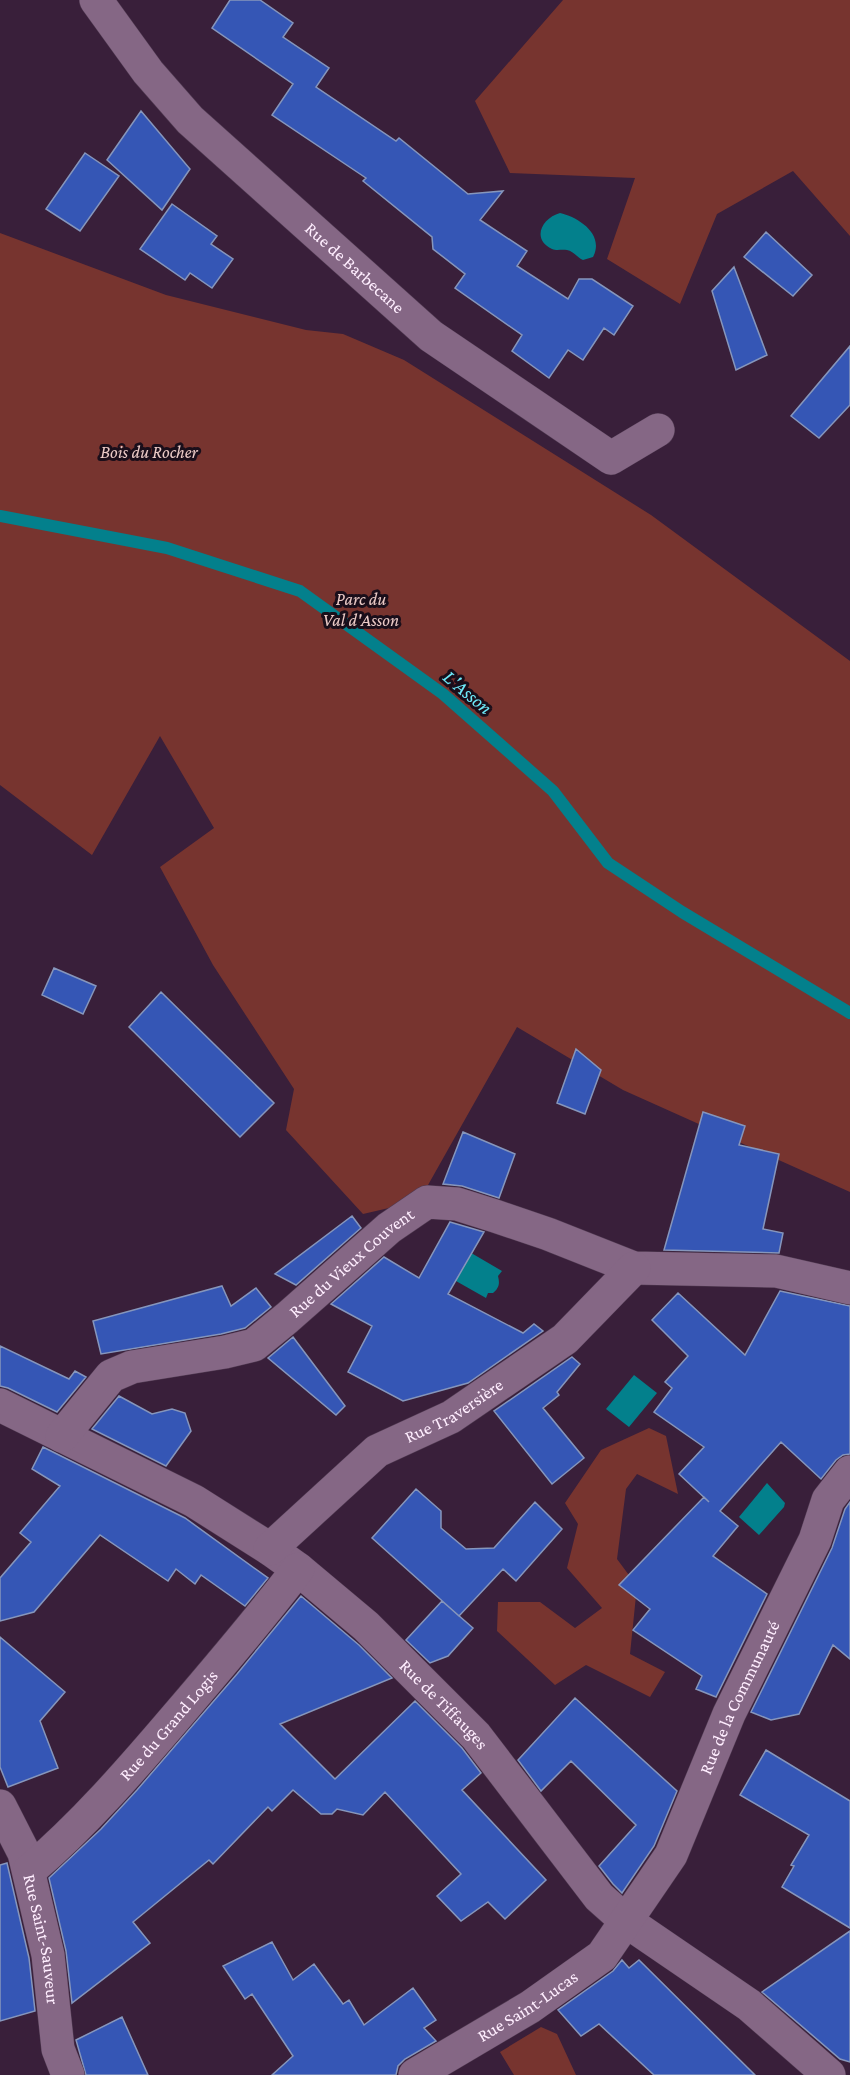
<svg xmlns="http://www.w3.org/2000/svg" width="850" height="2075" font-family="'Crimson Pro',serif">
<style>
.green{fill:#77342f}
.water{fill:#03808c}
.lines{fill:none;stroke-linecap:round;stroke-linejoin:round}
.stream{stroke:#03808c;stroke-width:12}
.building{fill:#3556b5;stroke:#8696bc;stroke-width:1.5}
.minor-casing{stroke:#513b52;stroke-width:34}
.minor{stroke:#856785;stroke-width:33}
.labels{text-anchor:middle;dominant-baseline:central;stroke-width:6;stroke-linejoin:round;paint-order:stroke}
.street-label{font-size:18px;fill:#fef;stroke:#1a0e1a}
.park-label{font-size:18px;font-style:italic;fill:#eccbc7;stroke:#1a0e1a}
.water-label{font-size:20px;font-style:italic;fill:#6ee9f8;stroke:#1a0e1a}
</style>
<rect width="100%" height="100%" fill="#391f3a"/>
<!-- green -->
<path class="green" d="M 563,0 L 850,0 L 850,236 L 793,171 L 717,214 L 680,304 L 607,259 L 635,178 L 510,173 L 475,101 Z
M 0,233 L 166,295 L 306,330 L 343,334 L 404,360 L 651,515 L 850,661 L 850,1192 L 623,1090 L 517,1027 L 419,1201 L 363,1214 L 286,1130 L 294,1089 L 213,965 L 160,867 L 214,828 L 160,736 L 92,855 L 0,785 Z
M 649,1428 L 666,1436 L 678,1494 L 637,1474 L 626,1489 L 617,1559 L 637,1586 L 630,1654 L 665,1672 L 650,1697 L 586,1665 L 555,1685 L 497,1631 L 498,1602 L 540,1602 L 575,1628 L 602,1608 L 567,1568 L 578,1524 L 565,1503 L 601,1450 Z
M 541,2027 L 557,2034 L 576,2075 L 514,2075 L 500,2052 Z"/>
<!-- water -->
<path class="water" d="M 560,213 C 578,217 605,234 593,257 L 583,260 C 578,258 573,251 567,250 C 561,249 557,251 552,249 C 531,239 542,218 560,213 Z
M 449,1240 L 502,1271 L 498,1276 C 500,1284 499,1288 493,1293 L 488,1293 L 486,1298 L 433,1268 Z
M 634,1375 L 657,1393 L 629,1427 L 606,1409 Z
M 767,1483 L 785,1503 L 784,1507 L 759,1535 L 739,1517 Z"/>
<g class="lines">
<!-- stream -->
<path class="stream" d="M 0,516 L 167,548 L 300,591 L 443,694 L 553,791 L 608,863 L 682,912 L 850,1013"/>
</g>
<!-- building -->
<path class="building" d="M 230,0 L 260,0 L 293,23 L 283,37 L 329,68 L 316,87 L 396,141 L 399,138 L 468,194 L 503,191 L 480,220 L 527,251 L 517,266 L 568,299 L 579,279 L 592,279 L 633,306 L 614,335 L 604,328 L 583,360 L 568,350 L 549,378 L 512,351 L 522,335 L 455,288 L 465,274 L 433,249 L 432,237 L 363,181 L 366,178 L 272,115 L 293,84 L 212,28 Z
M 141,111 L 190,169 L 162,210 L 107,160 Z
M 85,153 L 119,176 L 80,231 L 46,209 Z
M 172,204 L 217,236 L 211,244 L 233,259 L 212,288 L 190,273 L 185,280 L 140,249 Z
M 766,232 L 812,275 L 793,296 L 744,257 Z
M 734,267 L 767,355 L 736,370 L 712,291 Z
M 850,346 L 850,405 L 819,438 L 791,416 Z
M 54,968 L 96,986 L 83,1014 L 42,995 Z
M 161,992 L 274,1103 L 240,1137 L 129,1027 Z
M 576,1049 L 601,1070 L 585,1114 L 557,1103 Z
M 703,1112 L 745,1126 L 739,1145 L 779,1154 L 763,1229 L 783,1233 L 779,1253 L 664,1250 Z
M 463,1132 L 515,1154 L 499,1198 L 462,1186 L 443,1184 Z
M 352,1216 L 361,1228 L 296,1285 L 275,1274 Z
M 450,1222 L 484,1232 L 448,1294 L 523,1333 L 534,1324 L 543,1331 L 468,1383 L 403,1401 L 348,1372 L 372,1326 L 331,1304 L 384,1257 L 419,1278 Z
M 222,1286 L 231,1306 L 256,1288 L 271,1307 L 245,1328 L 221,1334 L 101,1354 L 93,1321 Z
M 780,1291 L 850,1306 L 850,1454 L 843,1455 L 836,1460 L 821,1479 L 781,1442 L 720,1511 L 738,1526 L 713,1556 L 767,1594 L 716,1697 L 696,1689 L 702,1676 L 633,1630 L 650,1609 L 619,1585 L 704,1497 L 709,1502 L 679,1474 L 704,1447 L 654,1412 L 672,1388 L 665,1382 L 688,1356 L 652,1320 L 678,1293 L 745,1355 Z
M 293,1337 L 345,1406 L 336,1415 L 268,1358 Z
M 0,1346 L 69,1379 L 75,1371 L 86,1377 L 57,1412 L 8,1388 L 0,1386 Z
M 572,1357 L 580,1364 L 557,1392 L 559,1395 L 543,1408 L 584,1458 L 552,1484 L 494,1411 Z
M 119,1396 L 152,1414 L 172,1409 L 185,1413 L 191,1431 L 166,1466 L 92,1429 Z
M 43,1447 L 185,1518 L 268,1578 L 245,1606 L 201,1575 L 195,1584 L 176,1569 L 168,1581 L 100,1535 L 34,1612 L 0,1621 L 0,1578 L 31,1542 L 20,1533 L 60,1486 L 32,1469 Z
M 416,1489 L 441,1511 L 441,1528 L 466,1549 L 494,1548 L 535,1502 L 562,1529 L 516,1581 L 503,1569 L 459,1616 L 372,1538 Z
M 850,1502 L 850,1659 L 833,1645 L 799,1714 L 771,1720 L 751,1712 L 832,1548 L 845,1509 Z
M 301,1596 L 359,1645 L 392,1678 L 280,1724 L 335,1779 L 415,1701 L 462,1748 L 481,1773 L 462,1790 L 546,1880 L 505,1919 L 488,1902 L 461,1921 L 437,1896 L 461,1874 L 385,1792 L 363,1815 L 337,1809 L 332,1814 L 321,1814 L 293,1790 L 272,1811 L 268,1807 L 213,1864 L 209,1860 L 133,1922 L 150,1943 L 72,2003 L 66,1951 L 49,1878 L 101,1829 L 137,1790 L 237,1674 Z
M 442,1601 L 473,1628 L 448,1656 L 430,1663 L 406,1640 Z
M 0,1637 L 65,1692 L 40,1721 L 58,1768 L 8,1787 L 0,1767 Z
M 575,1698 L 677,1791 L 654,1846 L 622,1893 L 613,1884 L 599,1866 L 636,1825 L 571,1761 L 541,1791 L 518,1760 Z
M 766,1750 L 850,1801 L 850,1928 L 782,1887 L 794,1866 L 791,1865 L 809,1835 L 740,1795 Z
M 7,1863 L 29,1958 L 35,2011 L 0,2021 L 0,1865 Z
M 850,1931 L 850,2062 L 840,2059 L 762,1992 Z
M 272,1942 L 293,1980 L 314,1964 L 343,2004 L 349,2000 L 364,2025 L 413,1988 L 436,2020 L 424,2028 L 436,2041 L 405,2059 L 398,2066 L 396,2075 L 272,2075 L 293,2056 L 252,1994 L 245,1999 L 223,1966 Z
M 622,1960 L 629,1968 L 639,1960 L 755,2075 L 654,2075 L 599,2024 L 581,2036 L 558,2010 L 613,1971 Z
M 122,2017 L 148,2075 L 86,2075 L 76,2040 Z"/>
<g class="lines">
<!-- minor casing -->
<g class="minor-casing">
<g id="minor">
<path id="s1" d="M 96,0 L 148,72 L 190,120 L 431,336 L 611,458 L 658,430"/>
<path id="s2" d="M 0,1405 L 194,1501 L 270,1549 L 298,1569 L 366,1626 L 476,1736 L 599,1897 L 626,1921 L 749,2005 L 829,2075"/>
<path id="s3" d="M 62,1436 L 111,1376 L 132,1367 L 225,1352 L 254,1345 L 287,1318 L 389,1228 L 427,1202 L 457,1204 L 495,1216 L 548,1234 L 634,1268 L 776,1271 L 850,1288"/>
<path id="s4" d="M 270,1549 L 377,1451 L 451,1417 L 565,1339 L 634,1268"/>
<path id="s5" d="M 0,1806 L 24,1853 L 48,1955 L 58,2049 L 68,2075"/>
<path id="s6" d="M 29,1871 C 83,1825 130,1771 176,1717 C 218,1668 259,1620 298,1569"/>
<path id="s7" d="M 415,2075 L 530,2007 L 602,1956 L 671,1855 L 729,1714 L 815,1540 L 828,1500 L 850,1472"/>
</g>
</g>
<!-- minor -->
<use href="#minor" class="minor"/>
</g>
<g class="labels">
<!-- street labels -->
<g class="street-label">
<text stroke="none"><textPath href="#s1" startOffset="374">Rue de Barbecane</textPath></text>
<text stroke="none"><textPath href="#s3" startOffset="352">Rue du Vieux Couvent</textPath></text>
<text stroke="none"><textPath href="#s4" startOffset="232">Rue Traversière</textPath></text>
<text stroke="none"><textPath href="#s7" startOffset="516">Rue de la Communauté</textPath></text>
<text stroke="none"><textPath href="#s2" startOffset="540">Rue de Tiffauges</textPath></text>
<text stroke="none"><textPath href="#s6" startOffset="202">Rue du Grand Logis</textPath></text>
<text stroke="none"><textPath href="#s5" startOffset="141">Rue Saint-Sauveur</textPath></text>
<text stroke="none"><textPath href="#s7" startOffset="132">Rue Saint-Lucas</textPath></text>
</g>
<!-- park labels -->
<g class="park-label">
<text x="149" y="452">Bois du Rocher</text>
<text x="361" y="599">Parc du<tspan x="361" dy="21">Val d'Asson</tspan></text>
</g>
<!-- water labels -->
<g class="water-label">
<text transform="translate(468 692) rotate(40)">L'Asson</text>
</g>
</g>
</svg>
